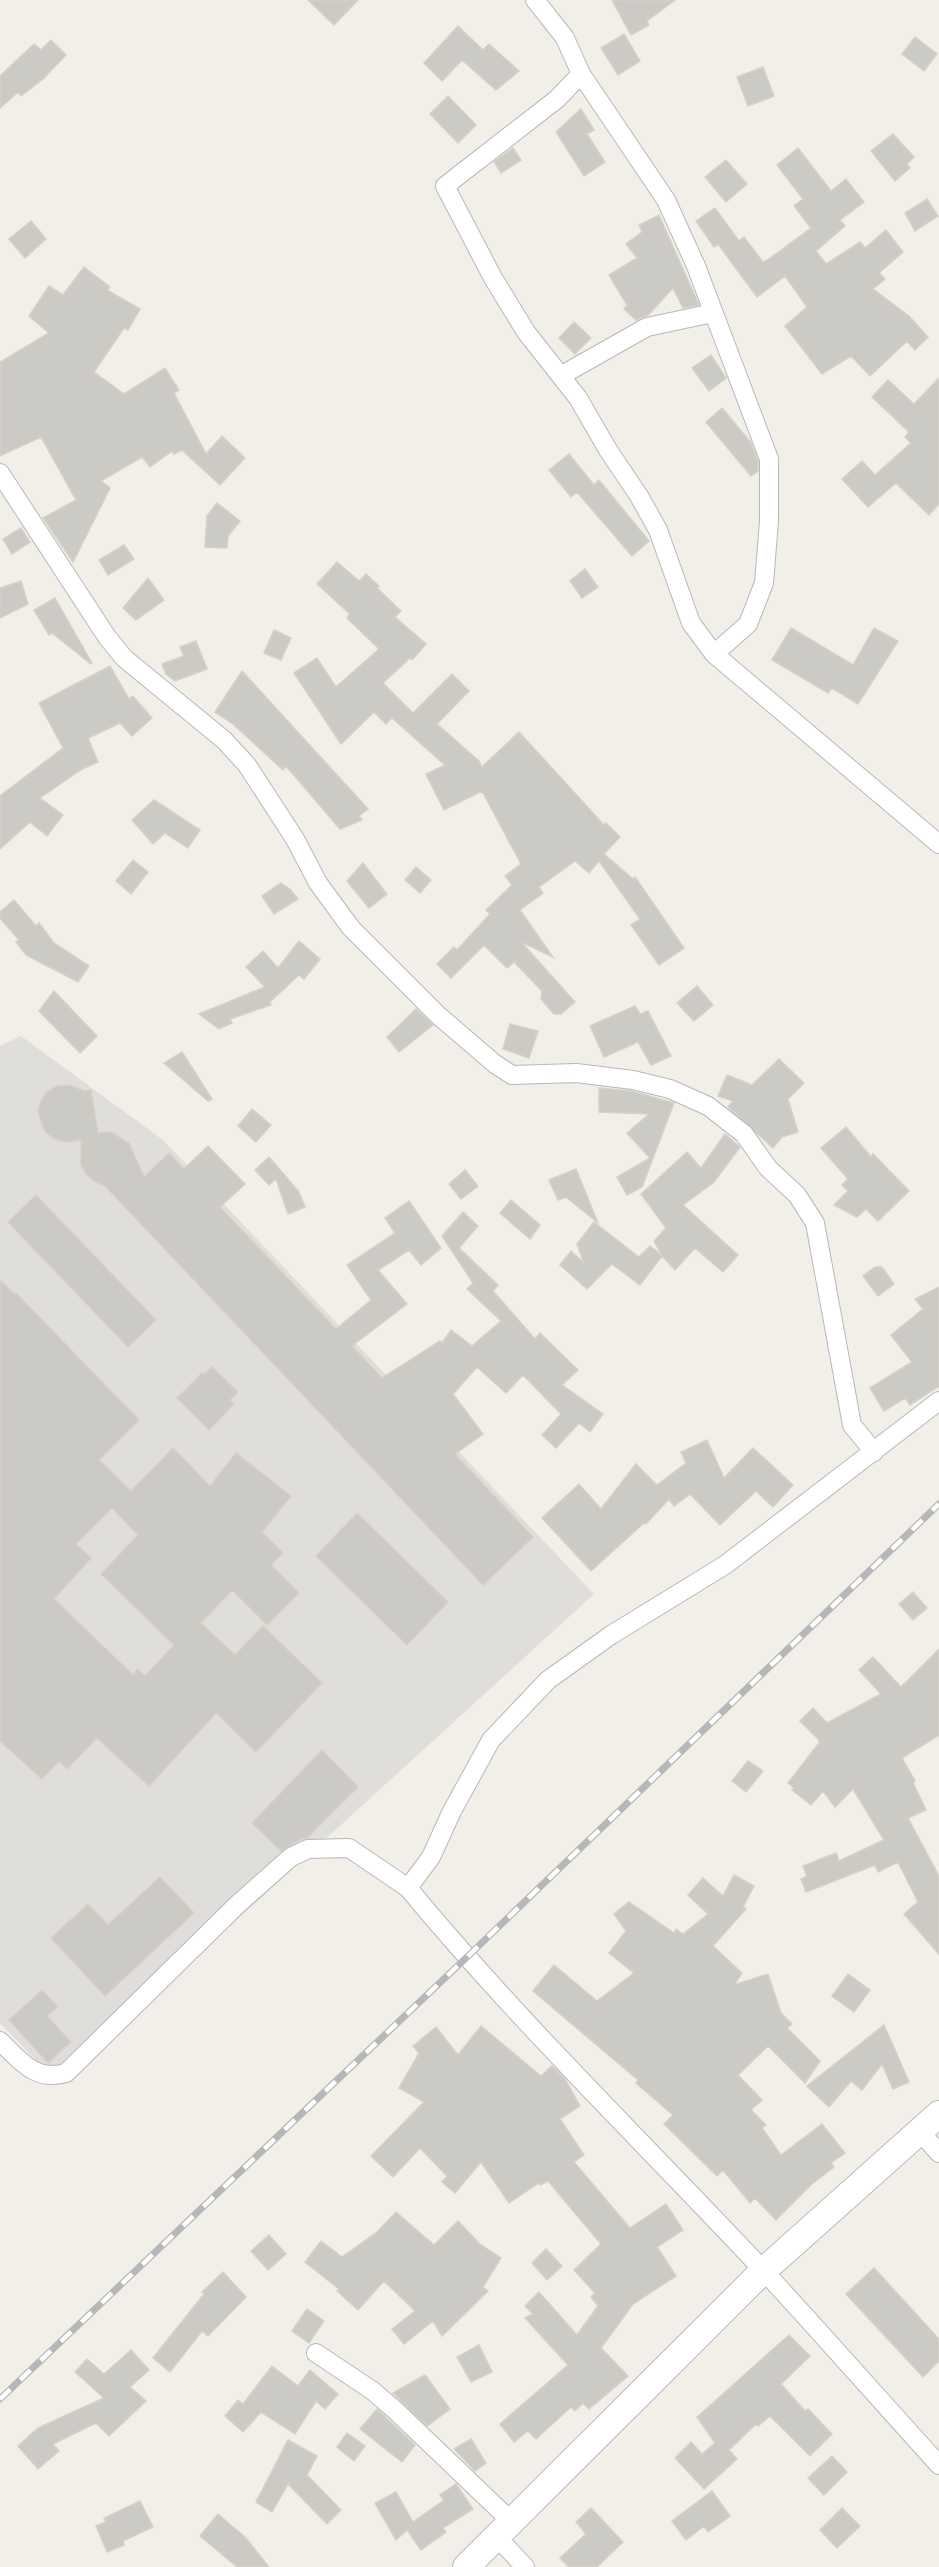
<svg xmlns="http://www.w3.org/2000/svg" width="939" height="2567" font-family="'DM Sans',sans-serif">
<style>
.industrial{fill:#e0deda}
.building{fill:#cccac5;stroke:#d6d1c6;stroke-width:1.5;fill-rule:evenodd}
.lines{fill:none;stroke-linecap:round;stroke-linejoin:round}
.minor-casing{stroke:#b5b8bc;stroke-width:20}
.secondary-casing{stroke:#b6babf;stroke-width:28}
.minor{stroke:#fff;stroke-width:18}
.secondary{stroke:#fff;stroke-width:26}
.rail-casing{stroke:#b6b7b8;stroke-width:7}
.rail{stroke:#fff;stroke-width:4.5;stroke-dasharray:14;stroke-linecap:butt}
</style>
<rect width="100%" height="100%" fill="#f1efe8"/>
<!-- industrial -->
<path class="industrial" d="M 21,1036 L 163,1140 L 594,1594 L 58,2083 L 0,2023 L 0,1046 Z"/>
<!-- building -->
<path class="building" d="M 308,0 L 358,0 L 334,25 Z
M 612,0 L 675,0 L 647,21 L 649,25 L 631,35 Z
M 458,26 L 483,50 L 489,44 L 519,71 L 496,90 L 462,60 L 442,81 L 424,63 Z
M 624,34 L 640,61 L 618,75 L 601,48 Z
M 915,37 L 937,54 L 924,71 L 902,54 Z
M 51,40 L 66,55 L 43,79 L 21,96 L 18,92 L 0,108 L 0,76 L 34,44 L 41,50 Z
M 763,67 L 774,96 L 748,106 L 737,77 Z
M 448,96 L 476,125 L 458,143 L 430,114 Z
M 581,109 L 594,130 L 587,134 L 605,162 L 584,176 L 556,132 Z
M 893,134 L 914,157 L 907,164 L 910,168 L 895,181 L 871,151 Z
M 513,148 L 521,160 L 501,173 L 494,162 Z
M 798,148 L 831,191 L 846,179 L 864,202 L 840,220 L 845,226 L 816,251 L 826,264 L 860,242 L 865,248 L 886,230 L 903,252 L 879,273 L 885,279 L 873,289 L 909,316 L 928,337 L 915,350 L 907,341 L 870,376 L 851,356 L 822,374 L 785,326 L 807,307 L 785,276 L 757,297 L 718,244 L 714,247 L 696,221 L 715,208 L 739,241 L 744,237 L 763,262 L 769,259 L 811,228 L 794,206 L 803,199 L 777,165 Z
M 726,160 L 747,184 L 726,202 L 705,177 Z
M 927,199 L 938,216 L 915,231 L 905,213 Z
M 659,215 L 699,305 L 683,308 L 673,288 L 648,315 L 636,320 L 624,309 L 627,305 L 609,275 L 637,258 L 626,244 L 642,232 L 639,225 Z
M 31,221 L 46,239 L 25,258 L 9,239 Z
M 84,267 L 110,287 L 107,290 L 140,309 L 128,330 L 124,328 L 94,372 L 124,394 L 165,368 L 179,390 L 174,393 L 206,454 L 222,436 L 245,458 L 220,485 L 182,450 L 174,454 L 172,451 L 150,467 L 142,457 L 101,481 L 110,488 L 73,562 L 43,518 L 76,500 L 41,437 L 0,456 L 0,362 L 49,333 L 29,316 L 49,286 L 63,295 Z
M 574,322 L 591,338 L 575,354 L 559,338 Z
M 711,355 L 726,378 L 709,391 L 692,368 Z
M 939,378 L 939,504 L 929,515 L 896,483 L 868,507 L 842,479 L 862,461 L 875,475 L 911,443 L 905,437 L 909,432 L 872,397 L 888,380 L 914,404 Z
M 722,408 L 751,443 L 758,461 L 758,471 L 751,476 L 706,422 Z
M 569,454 L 594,485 L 599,480 L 649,541 L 632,556 L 577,492 L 571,497 L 549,470 Z
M 217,503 L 240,521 L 228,536 L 227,548 L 205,547 L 207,516 Z
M 21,528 L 30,542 L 12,554 L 3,539 Z
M 124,545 L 134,559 L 108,575 L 99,560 Z
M 337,562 L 359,581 L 366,574 L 379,586 L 377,588 L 401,611 L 395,617 L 426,644 L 412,660 L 410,658 L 383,683 L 413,713 L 452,674 L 469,691 L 437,724 L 479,761 L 482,767 L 519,732 L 604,825 L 606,823 L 620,837 L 604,854 L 633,879 L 635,877 L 684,948 L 659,965 L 631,925 L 640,919 L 599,861 L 589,873 L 575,861 L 539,887 L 543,893 L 520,910 L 553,957 L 521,942 L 575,1002 L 561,1014 L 554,1014 L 541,999 L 542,991 L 514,962 L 507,968 L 484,945 L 451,978 L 437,964 L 454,947 L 457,950 L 490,914 L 486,910 L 512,885 L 505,876 L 521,864 L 482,791 L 444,810 L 426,774 L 445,765 L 392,718 L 386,724 L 374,712 L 341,744 L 294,673 L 317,658 L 336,687 L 379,649 L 347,618 L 350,614 L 317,584 Z
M 585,569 L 598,587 L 582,598 L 570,581 Z
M 148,578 L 164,600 L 136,620 L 123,608 Z
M 21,581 L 28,604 L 0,618 L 0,588 Z
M 55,598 L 92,663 L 91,664 L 52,633 L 49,635 L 34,610 Z
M 791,628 L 853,665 L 874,628 L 898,641 L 858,704 L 832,688 L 828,693 L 772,660 Z
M 274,630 L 291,638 L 281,660 L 264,653 Z
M 196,641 L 207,669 L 175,681 L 166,674 L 162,664 L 184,656 L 180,647 Z
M 110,666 L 129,699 L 133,696 L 152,718 L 132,736 L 120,723 L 88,738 L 98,762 L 82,769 L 40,798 L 63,815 L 47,836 L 30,822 L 0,849 L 0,796 L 63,748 L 39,703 Z
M 242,671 L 368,809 L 359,816 L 362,820 L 340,829 L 286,766 L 283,770 L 233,724 L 215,712 Z
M 154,800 L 200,830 L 188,848 L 165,833 L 153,844 L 132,820 Z
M 133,860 L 148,872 L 131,894 L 116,881 Z
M 363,863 L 387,894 L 369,908 L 347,881 Z
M 416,867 L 431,880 L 420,893 L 405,880 Z
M 281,883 L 291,890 L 298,899 L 274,914 L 262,896 Z
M 14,900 L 36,926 L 39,923 L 54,943 L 89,966 L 78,982 L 26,955 L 16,942 L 19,940 L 0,918 L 0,912 Z
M 299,941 L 320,959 L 304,979 L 299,975 L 270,1002 L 271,1005 L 230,1019 L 232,1023 L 219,1029 L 199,1014 L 265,987 L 246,967 L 263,951 L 278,968 Z
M 697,986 L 713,1005 L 694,1021 L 677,1003 Z
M 54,991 L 97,1036 L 80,1053 L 39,1011 Z
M 635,1006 L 640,1014 L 648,1011 L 671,1056 L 651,1065 L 638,1042 L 604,1057 L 590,1026 Z
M 416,1009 L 433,1025 L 399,1052 L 387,1037 Z
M 510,1024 L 538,1031 L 529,1058 L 503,1049 Z
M 182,1052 L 212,1099 L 208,1101 L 164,1063 Z
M 779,1059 L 804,1083 L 788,1099 L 798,1132 L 782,1137 L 773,1148 L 728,1107 L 733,1101 L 718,1096 L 727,1075 L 752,1085 Z
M 69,1085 L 84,1091 L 91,1090 L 98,1133 L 111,1132 L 129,1143 L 144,1177 L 169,1153 L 184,1169 L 208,1146 L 245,1184 L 220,1207 L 336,1329 L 371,1300 L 347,1265 L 395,1233 L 385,1218 L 409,1201 L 441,1248 L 421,1265 L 409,1250 L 378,1270 L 407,1304 L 352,1346 L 382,1378 L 440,1341 L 442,1343 L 451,1330 L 472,1346 L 501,1321 L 467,1289 L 473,1283 L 442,1236 L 463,1212 L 478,1226 L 459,1248 L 498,1285 L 493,1291 L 535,1339 L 540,1333 L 578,1370 L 562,1385 L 603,1414 L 590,1432 L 579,1423 L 556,1448 L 542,1435 L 561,1414 L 523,1375 L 506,1393 L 477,1367 L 453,1394 L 483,1434 L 455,1454 L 533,1537 L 483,1585 L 105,1186 L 94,1181 L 86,1174 L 81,1165 L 81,1140 L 65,1142 L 55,1139 L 45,1132 L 38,1112 L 41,1101 L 47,1092 L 57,1086 Z
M 599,1088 L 631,1091 L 674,1103 L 642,1187 L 627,1195 L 617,1177 L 650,1158 L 627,1133 L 649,1114 L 599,1112 Z
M 252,1109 L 271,1125 L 256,1142 L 238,1126 Z
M 846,1127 L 871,1157 L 873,1154 L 909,1191 L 878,1221 L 866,1209 L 857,1217 L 834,1205 L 848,1191 L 842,1185 L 848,1179 L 821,1148 Z
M 725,1134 L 740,1147 L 714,1182 L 683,1205 L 738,1255 L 723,1272 L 695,1248 L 675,1270 L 662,1256 L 640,1285 L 612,1264 L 587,1289 L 560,1265 L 571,1251 L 584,1263 L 577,1244 L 594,1222 L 639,1257 L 650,1246 L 662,1255 L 654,1241 L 666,1228 L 641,1194 L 687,1152 L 701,1168 Z
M 269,1157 L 299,1192 L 305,1207 L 288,1214 L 276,1179 L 269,1185 L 255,1170 Z
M 576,1169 L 598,1223 L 566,1197 L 558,1200 L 549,1180 Z
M 465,1170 L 478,1186 L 461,1199 L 449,1184 Z
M 36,1195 L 156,1320 L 128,1347 L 8,1222 Z
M 511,1200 L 540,1225 L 530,1239 L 500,1213 Z
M 875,1267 L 882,1267 L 894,1284 L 878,1296 L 863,1276 Z
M 0,1280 L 15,1295 L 16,1293 L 139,1420 L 99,1460 L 131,1491 L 173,1448 L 210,1486 L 236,1453 L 291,1496 L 262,1532 L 283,1553 L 271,1565 L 299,1593 L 267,1625 L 232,1590 L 201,1623 L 235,1655 L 263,1626 L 322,1683 L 256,1752 L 216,1713 L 149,1786 L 97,1738 L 67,1769 L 59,1761 L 42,1779 L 0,1741 ZM 112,1508 L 138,1535 L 101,1574 L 174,1645 L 145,1676 L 138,1669 L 133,1675 L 54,1599 L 91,1558 L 76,1544 Z
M 939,1287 L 939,1386 L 910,1405 L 905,1398 L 884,1411 L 870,1388 L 912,1362 L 891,1335 L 923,1309 L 915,1299 Z
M 212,1367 L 238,1392 L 230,1400 L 234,1404 L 209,1430 L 177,1398 L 202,1373 L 204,1375 Z
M 707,1440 L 724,1478 L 753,1448 L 793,1485 L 773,1507 L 756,1491 L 720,1525 L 690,1494 L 674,1506 L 669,1499 L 646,1524 L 644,1523 L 591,1571 L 542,1518 L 579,1484 L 601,1509 L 636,1464 L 657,1485 L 686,1463 L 681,1452 Z
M 357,1513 L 448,1602 L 407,1645 L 316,1556 Z
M 913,1592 L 927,1608 L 913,1620 L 899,1604 Z
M 939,1649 L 939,1735 L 902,1758 L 915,1781 L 913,1783 L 926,1810 L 908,1818 L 939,1876 L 939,1954 L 904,1914 L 918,1902 L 898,1862 L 878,1872 L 875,1865 L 806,1892 L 801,1879 L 807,1876 L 803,1866 L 836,1853 L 839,1861 L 884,1840 L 853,1789 L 835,1807 L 823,1791 L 811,1805 L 792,1790 L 794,1788 L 788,1783 L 819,1743 L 819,1740 L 800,1721 L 813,1708 L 827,1723 L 881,1694 L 859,1670 L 873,1657 L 901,1687 Z
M 322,1750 L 358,1787 L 307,1838 L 301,1839 L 281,1851 L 252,1823 Z
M 748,1761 L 763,1771 L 746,1792 L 732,1781 Z
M 734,1875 L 754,1886 L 743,1907 L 746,1909 L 713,1946 L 742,1973 L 734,1985 L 768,1974 L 781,2013 L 792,2024 L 787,2028 L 820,2061 L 805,2083 L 768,2046 L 738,2075 L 762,2100 L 751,2110 L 766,2125 L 762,2128 L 781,2155 L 822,2124 L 845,2153 L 831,2163 L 834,2167 L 813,2183 L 776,2220 L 755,2198 L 750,2203 L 723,2170 L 717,2176 L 664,2124 L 673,2115 L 636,2083 L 638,2080 L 533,1991 L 554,1965 L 597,2001 L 634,1973 L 609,1953 L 626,1931 L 614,1914 L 629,1902 L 674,1933 L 676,1929 L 683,1934 L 708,1914 L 688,1895 L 703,1878 L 723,1896 Z
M 160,1877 L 194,1913 L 105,1996 L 51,1938 L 88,1904 L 108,1925 Z
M 848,1974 L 870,1990 L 854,2012 L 832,1996 Z
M 42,1990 L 58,2007 L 47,2016 L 71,2042 L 48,2063 L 9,2020 Z
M 884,2025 L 909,2082 L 893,2089 L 882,2064 L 862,2090 L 851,2081 L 829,2107 L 807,2086 Z
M 481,2026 L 541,2076 L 552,2066 L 565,2079 L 580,2106 L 560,2119 L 584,2155 L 574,2162 L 630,2228 L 666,2204 L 683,2230 L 657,2247 L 676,2276 L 633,2304 L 601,2348 L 628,2376 L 589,2409 L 583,2403 L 575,2411 L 571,2407 L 536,2439 L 528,2431 L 514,2442 L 500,2424 L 568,2365 L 525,2318 L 533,2314 L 525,2306 L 539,2292 L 577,2335 L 598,2306 L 591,2297 L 595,2293 L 574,2270 L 601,2244 L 548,2181 L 540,2185 L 539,2183 L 509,2203 L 481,2162 L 455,2193 L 442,2182 L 447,2176 L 420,2148 L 393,2177 L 371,2156 L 424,2102 L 399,2088 L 419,2053 L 413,2046 L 436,2027 L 458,2055 Z
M 396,2212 L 434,2245 L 458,2221 L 480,2244 L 501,2258 L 483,2287 L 488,2291 L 442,2336 L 433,2321 L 404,2344 L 392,2329 L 415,2311 L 384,2281 L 358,2310 L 337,2291 L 339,2289 L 305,2262 L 321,2241 L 342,2257 L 377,2232 Z
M 269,2235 L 286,2254 L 268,2270 L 251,2251 Z
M 546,2249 L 562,2266 L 547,2280 L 532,2263 Z
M 874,2268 L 939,2339 L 939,2361 L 923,2377 L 846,2294 Z
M 223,2272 L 246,2297 L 208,2336 L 202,2331 L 170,2372 L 153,2358 L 204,2294 L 202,2292 Z
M 307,2309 L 324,2321 L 309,2343 L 292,2331 Z
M 789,2335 L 810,2356 L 781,2384 L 805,2411 L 808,2409 L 832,2434 L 810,2456 L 770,2416 L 758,2426 L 756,2424 L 729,2450 L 737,2459 L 704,2489 L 675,2458 L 691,2442 L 702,2454 L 715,2443 L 697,2417 Z
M 479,2345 L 492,2372 L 471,2382 L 457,2357 Z
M 131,2350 L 149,2370 L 130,2387 L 146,2401 L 109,2436 L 96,2423 L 53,2444 L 59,2451 L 38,2469 L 18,2446 L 38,2428 L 104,2398 L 75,2372 L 87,2359 L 104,2374 Z
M 272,2366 L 298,2386 L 310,2370 L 338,2394 L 325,2409 L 316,2401 L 295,2434 L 261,2412 L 243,2432 L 225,2416 L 238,2400 L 243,2404 Z
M 425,2375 L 450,2409 L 427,2426 L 393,2393 Z
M 377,2409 L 415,2445 L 402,2462 L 360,2429 Z
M 347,2433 L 365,2446 L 354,2461 L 337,2447 Z
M 471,2439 L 486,2463 L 475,2471 L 454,2449 Z
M 288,2440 L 317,2456 L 307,2475 L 341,2510 L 327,2524 L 288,2484 L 272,2512 L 256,2502 Z
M 832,2456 L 847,2472 L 824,2495 L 808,2478 Z
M 456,2484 L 473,2509 L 443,2528 L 446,2532 L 421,2550 L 407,2530 L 396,2540 L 375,2503 L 396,2492 L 413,2522 L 444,2500 L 440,2495 Z
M 712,2491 L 730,2516 L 708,2532 L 704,2526 L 686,2540 L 672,2521 Z
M 140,2501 L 153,2527 L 123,2541 L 124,2545 L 107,2552 L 96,2526 L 106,2522 L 104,2518 Z
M 591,2508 L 623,2542 L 597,2567 L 569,2567 L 560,2558 L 586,2534 L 576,2522 Z
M 842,2508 L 860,2526 L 837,2548 L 820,2530 Z
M 218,2514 L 246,2538 L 269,2567 L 237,2567 L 200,2536 Z"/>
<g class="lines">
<!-- minor casing -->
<g class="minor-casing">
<path id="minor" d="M 535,0 L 565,38 L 581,74 L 557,99 L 445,186 L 493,278 L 526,332 L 578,398 L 608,450 L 639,496 L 658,530 L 691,623 L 714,654 L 939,844
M 581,74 L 666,200 L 696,266 L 769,459 L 769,521 L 764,583 L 748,624 L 714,654
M 562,375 L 647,327 L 713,313
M 0,473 L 107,637 L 124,658 L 224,740 L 247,765 L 295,839 L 318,883 L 351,928 L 439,1016 L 495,1064 L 512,1075 L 576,1073 L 633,1080 L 670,1089 L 708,1106 L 744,1134 L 768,1168 L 797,1195 L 815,1223 L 852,1425 L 874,1452
M 939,1401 L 725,1565 L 611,1635 L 548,1680 L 491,1740 L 452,1811 L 431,1857 L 408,1888 C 519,2022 644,2143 763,2270 C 822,2334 880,2400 939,2465
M 0,2041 C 20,2061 36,2082 66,2073 L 238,1904 L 291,1857 L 308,1849 L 349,1848 L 408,1888
M 920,2132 L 939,2153
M 316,2353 L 373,2391 L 396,2411 L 512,2522
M 497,2537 L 525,2567"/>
</g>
<!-- secondary casing -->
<g class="secondary-casing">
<path id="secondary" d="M 466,2567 L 763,2271 L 939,2114"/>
</g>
<!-- minor -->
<use href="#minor" class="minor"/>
<!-- secondary -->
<use href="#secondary" class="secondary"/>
<!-- rail casing -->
<g class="rail-casing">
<path id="rail" d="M 0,2399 L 466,1958 L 939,1504"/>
</g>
<!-- rail -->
<use href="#rail" class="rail"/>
</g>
</svg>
